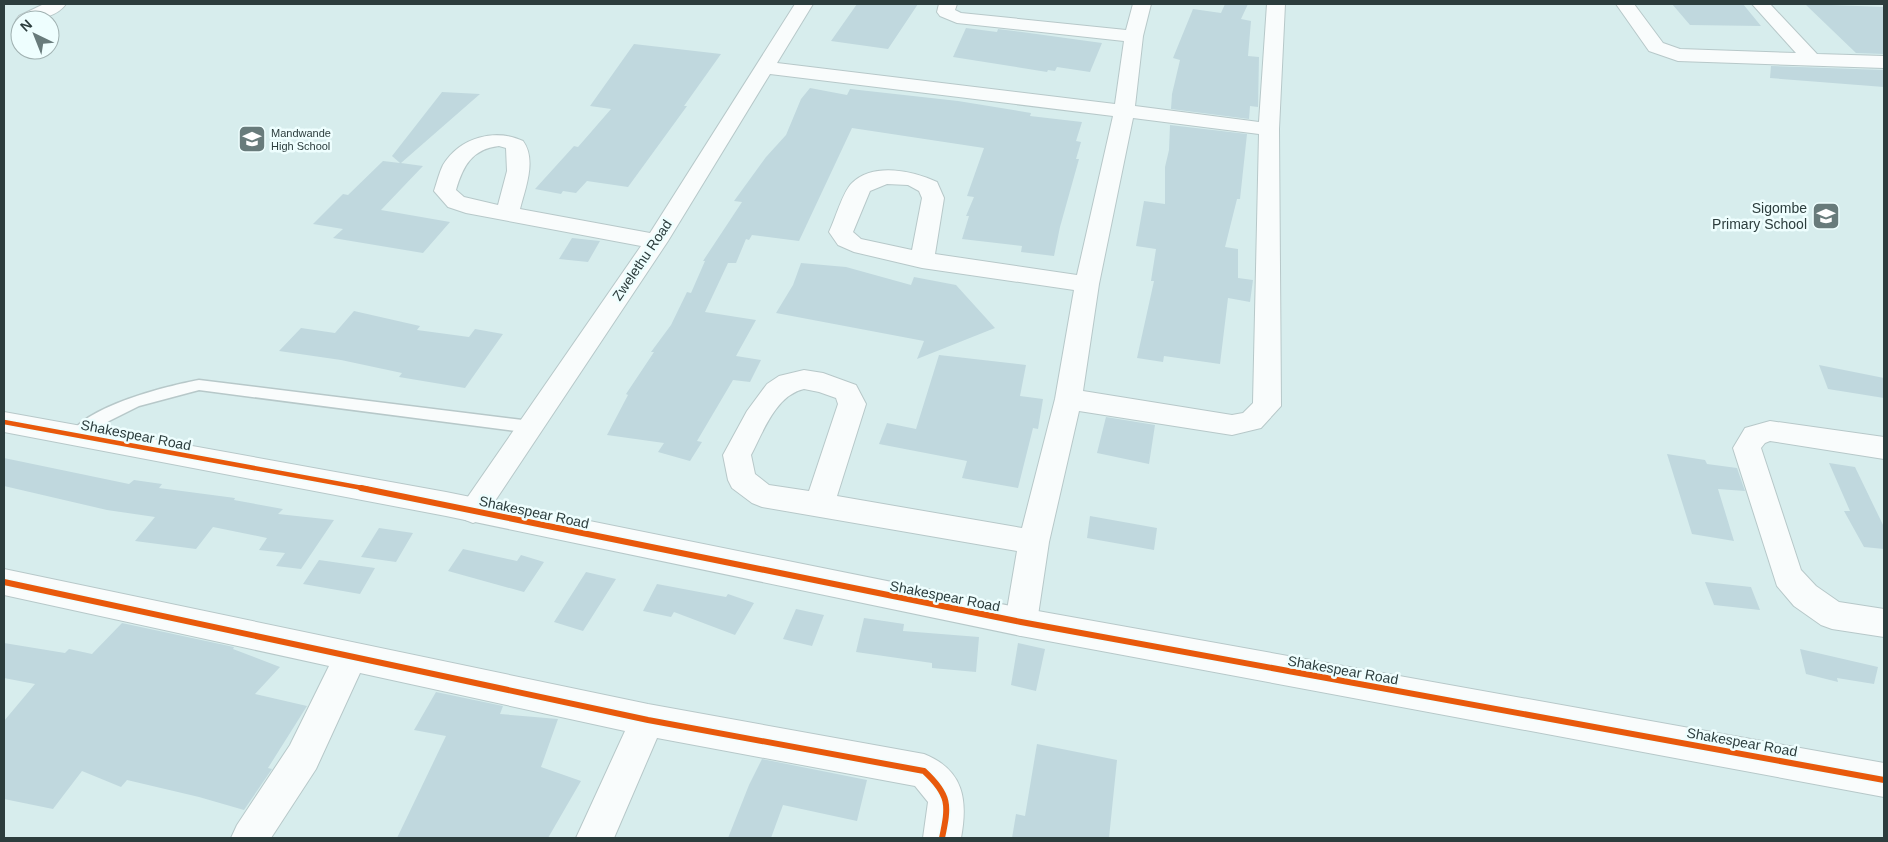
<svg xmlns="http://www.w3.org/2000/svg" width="1888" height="842" font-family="Arial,sans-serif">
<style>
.building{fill:#c0d8de}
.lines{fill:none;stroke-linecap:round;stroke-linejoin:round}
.service-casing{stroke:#b7c8c9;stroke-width:3}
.minor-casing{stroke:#b7c8c9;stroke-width:2}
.tertiary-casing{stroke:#b7c8c9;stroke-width:2}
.service{fill:#f9fcfc;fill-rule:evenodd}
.minor{fill:#f9fcfc;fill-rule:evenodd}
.tertiary{fill:#f9fcfc;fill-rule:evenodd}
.cycleway-far1-casing{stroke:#eefefe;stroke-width:8}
.cycleway-casing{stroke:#eefefe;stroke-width:9}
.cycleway-far1{stroke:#e8590c;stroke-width:4.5}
.cycleway{stroke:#e8590c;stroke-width:6}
.labels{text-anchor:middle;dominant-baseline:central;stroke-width:5;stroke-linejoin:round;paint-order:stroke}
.far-poi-label{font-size:11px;fill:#2c3d3d;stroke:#eefefe;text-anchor:start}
.poi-label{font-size:14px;fill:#2c3d3d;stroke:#eefefe;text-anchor:end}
.street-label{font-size:14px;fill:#2c3d3d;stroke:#eefefe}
</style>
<rect width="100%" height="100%" fill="#d7eded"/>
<!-- building -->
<path class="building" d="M 857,4 L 918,4 L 888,49 L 831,41 Z
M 1225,4 L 1248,4 L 1241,19 L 1251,21 L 1248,56 L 1259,57 L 1258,107 L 1250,106 L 1249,119 L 1171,109 L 1172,94 L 1180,60 L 1173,58 L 1193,9 L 1221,13 Z
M 1672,4 L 1743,4 L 1761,26 L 1690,25 Z
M 1805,4 L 1884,7 L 1884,54 L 1856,53 Z
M 966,28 L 997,32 L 998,29 L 1022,32 L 1102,43 L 1090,72 L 1057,67 L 1055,71 L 1048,70 L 1047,72 L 953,57 Z
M 634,44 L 721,54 L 684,106 L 687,106 L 628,187 L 587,181 L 576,193 L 563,191 L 561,194 L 535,189 L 574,146 L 578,147 L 611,109 L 590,106 Z
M 1771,66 L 1884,70 L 1884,87 L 1770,78 Z
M 810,88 L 847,95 L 850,89 L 958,101 L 1031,113 L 1030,116 L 1082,122 L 1076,141 L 1081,142 L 1076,159 L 1079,159 L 1060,227 L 1054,256 L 1021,252 L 1022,246 L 962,239 L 969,216 L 966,216 L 974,197 L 967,196 L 984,148 L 852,128 L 799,241 L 752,235 L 749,240 L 746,239 L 736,263 L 728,263 L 705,312 L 756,320 L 736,356 L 761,360 L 750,382 L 733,380 L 697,441 L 702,442 L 690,461 L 658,452 L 664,443 L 607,435 L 628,395 L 626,394 L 654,352 L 651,352 L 671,325 L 687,292 L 691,293 L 705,261 L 703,261 L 742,202 L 734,201 L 766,157 L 786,135 L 801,99 Z
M 442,92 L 480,94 L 401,163 L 423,166 L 381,210 L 450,222 L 423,253 L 333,238 L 343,229 L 313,224 L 343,194 L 348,195 L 383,161 L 400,163 L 392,156 Z
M 1170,125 L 1247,134 L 1240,199 L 1237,199 L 1225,247 L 1238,249 L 1238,278 L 1253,280 L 1250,302 L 1228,298 L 1220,364 L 1164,356 L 1163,362 L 1137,358 L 1154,281 L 1151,281 L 1156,249 L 1136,246 L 1144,201 L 1165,204 L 1165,167 L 1169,150 Z
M 572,238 L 600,241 L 588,262 L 559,259 Z
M 801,263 L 846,267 L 911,285 L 914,277 L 956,285 L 995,328 L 917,359 L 924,341 L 776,313 L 793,285 Z
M 354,311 L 420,326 L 417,330 L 469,337 L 475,329 L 503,334 L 465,388 L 399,377 L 402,373 L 341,360 L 279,351 L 301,328 L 335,333 Z
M 939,355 L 1026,365 L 1020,396 L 1043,399 L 1038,429 L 1033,428 L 1018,488 L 962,478 L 967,461 L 879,444 L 887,423 L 916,429 Z
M 1819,365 L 1884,378 L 1884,398 L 1828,389 Z
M 1106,417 L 1155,425 L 1149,464 L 1097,453 Z
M 1667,454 L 1705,460 L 1707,464 L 1737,468 L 1745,491 L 1718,489 L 1734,541 L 1692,534 Z
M 4,458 L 129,484 L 134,480 L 162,484 L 159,488 L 235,498 L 234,500 L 283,509 L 278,514 L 334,520 L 301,569 L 276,566 L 285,553 L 259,550 L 267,538 L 213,527 L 196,549 L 135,541 L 155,517 L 107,510 L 4,486 Z
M 1829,463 L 1855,467 L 1884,527 L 1884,549 L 1864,547 L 1844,511 L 1850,511 Z
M 1090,516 L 1157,528 L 1154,550 L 1087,538 Z
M 379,528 L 413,533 L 396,562 L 361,557 Z
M 463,549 L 517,561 L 521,555 L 544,562 L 524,592 L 448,571 Z
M 319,560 L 375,568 L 360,594 L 303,584 Z
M 586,572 L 616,579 L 583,631 L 554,622 Z
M 1705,582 L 1751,587 L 1760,610 L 1714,605 Z
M 657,584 L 726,597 L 728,594 L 754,603 L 735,635 L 674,612 L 671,617 L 643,611 Z
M 796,609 L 824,615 L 812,646 L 783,639 Z
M 864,618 L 904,624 L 903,631 L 979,637 L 976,672 L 932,668 L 932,663 L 856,652 Z
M 122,623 L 234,647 L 233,649 L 280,667 L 255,694 L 307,706 L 268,768 L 272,769 L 244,810 L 199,797 L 127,780 L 121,787 L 82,771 L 53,809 L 4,799 L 4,721 L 35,684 L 4,678 L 4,643 L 65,653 L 69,649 L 92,654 Z
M 1018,643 L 1045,649 L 1036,691 L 1011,685 Z
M 1800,649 L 1878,667 L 1874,684 L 1837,678 L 1838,682 L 1806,674 Z
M 436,692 L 503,706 L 500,714 L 558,719 L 541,767 L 581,781 L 548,838 L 397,838 L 446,736 L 414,730 Z
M 1037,744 L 1117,760 L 1109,838 L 1012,838 L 1016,814 L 1025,816 Z
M 762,759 L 867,780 L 857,821 L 783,805 L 771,838 L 728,838 L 749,785 Z"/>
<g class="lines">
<!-- service casing -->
<g class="service-casing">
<path id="service" d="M 199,380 L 531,421 L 536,423 L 539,427 L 536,431 L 531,433 L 199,390 L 139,406 L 109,421 L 82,440 L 72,440 L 69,436 C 86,406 167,386 199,380 Z"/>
</g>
<!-- minor casing -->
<g class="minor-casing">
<path id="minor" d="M 795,4 L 813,4 L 777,63 L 1115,104 L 1124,41 L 957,23 L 940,16 L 937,12 L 939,4 L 957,4 L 955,10 L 961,13 L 1126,30 L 1133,4 L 1151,4 L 1143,36 L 1135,106 L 1259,122 L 1267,4 L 1285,4 L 1279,129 L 1281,406 L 1261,428 L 1232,435 L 1079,411 L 1049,542 L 1037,622 L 1032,632 L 1021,636 L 1010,632 L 1005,622 L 1017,551 L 762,507 L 752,503 L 732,488 L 728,480 L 723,455 L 747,411 L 767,384 L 779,376 L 804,370 L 823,373 L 856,385 L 866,404 L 837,496 L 1022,528 L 1055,399 L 1074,290 L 922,268 L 854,252 L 838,245 L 829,232 C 835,220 843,191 852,183 C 874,162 913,171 937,182 L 944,198 L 935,254 L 1077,275 L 1113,116 L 770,74 L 668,241 L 483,519 L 473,523 L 463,519 L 458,511 L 641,246 L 466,213 L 448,207 L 434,191 C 437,182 439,173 443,165 C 460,137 495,128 523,141 C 537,160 525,189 520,209 L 650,233 ZM 1133,118 L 1259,134 L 1253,403 L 1243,413 L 1232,415 L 1083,391 L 1099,284 ZM 499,146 L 506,148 L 507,171 L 498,205 L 464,197 L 456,190 C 463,166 472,149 499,146 ZM 887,184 L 908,185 L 919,191 L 922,198 L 912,250 L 861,239 L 853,232 L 870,191 ZM 804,389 L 819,392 L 836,398 L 838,404 L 809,491 L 769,485 L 755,474 L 751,455 C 763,432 776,395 804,389 Z
M 1616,4 L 1634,4 L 1663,43 L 1680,49 L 1796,53 L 1752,4 L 1770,4 L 1817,54 L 1884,56 L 1884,68 L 1678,61 L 1649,51 Z
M 1770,421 L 1884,437 L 1884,459 L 1770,441 L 1765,443 L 1761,448 L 1801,570 L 1816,586 L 1839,602 L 1884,609 L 1884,637 L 1832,629 L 1821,625 L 1794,606 L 1777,586 L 1733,448 L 1745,428 Z
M 4,569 L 648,704 L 924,754 C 964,770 968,800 961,838 L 923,838 L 928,802 L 915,786 L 657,738 L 614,838 L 576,838 L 625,731 L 360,673 L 316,769 L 271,838 L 231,838 L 237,825 L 290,745 L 329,666 L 4,595 Z"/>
</g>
<!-- tertiary casing -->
<g class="tertiary-casing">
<path id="tertiary" d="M 44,4 L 66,4 C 56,18 35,20 20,20 L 20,24 L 16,20 L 19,16 Z
M 4,412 L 446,492 L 1021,608 L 1884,763 L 1884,797 L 1021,636 L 446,516 L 4,432 Z"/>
</g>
<!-- service -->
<use href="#service" class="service"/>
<!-- minor -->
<use href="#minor" class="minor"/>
<!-- tertiary -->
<use href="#tertiary" class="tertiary"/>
<!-- cycleway-far1 casing -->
<g class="cycleway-far1-casing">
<path id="cycleway-far1" d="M 4,422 L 368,489"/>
</g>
<!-- cycleway casing -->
<g class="cycleway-casing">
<path id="cycleway" d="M 361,488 L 1021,622 L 1884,780
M 4,582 L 648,720 L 924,771 C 950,795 949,805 942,838"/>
</g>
<!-- cycleway-far1 -->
<use href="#cycleway-far1" class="cycleway-far1"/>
<!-- cycleway -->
<use href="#cycleway" class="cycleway"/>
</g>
<!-- icons -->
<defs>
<g id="school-square" transform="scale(1.4375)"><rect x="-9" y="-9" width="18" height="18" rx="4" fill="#687b7b" stroke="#eefefe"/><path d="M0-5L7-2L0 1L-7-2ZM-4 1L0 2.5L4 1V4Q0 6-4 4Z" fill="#fff"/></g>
</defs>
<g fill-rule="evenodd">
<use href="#school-square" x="252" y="139"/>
<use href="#school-square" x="1826" y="216"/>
</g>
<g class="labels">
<!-- far-poi labels -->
<g class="far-poi-label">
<text x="271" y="133">Mandwande<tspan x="271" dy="13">High School</tspan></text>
</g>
<!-- poi labels -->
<g class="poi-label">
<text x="1807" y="208">Sigombe<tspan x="1807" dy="16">Primary School</tspan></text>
</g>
<!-- street labels -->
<g class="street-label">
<text transform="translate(642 260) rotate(-56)">Zwelethu Road</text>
<text transform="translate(136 435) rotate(11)">Shakespear Road</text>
<text transform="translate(534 512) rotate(12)">Shakespear Road</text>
<text transform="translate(945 596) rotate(11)">Shakespear Road</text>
<text transform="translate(1343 670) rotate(10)">Shakespear Road</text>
<text transform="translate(1742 742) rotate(10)">Shakespear Road</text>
</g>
</g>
<!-- border -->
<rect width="1888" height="842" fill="none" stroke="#2c3d3d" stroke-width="10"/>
<!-- north arrow -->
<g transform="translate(35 35) rotate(317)"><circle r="24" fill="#eefefe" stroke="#a0b1b1"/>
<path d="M0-4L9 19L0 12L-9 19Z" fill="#687b7b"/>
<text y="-8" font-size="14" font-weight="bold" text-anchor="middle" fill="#2c3d3d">N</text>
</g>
</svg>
